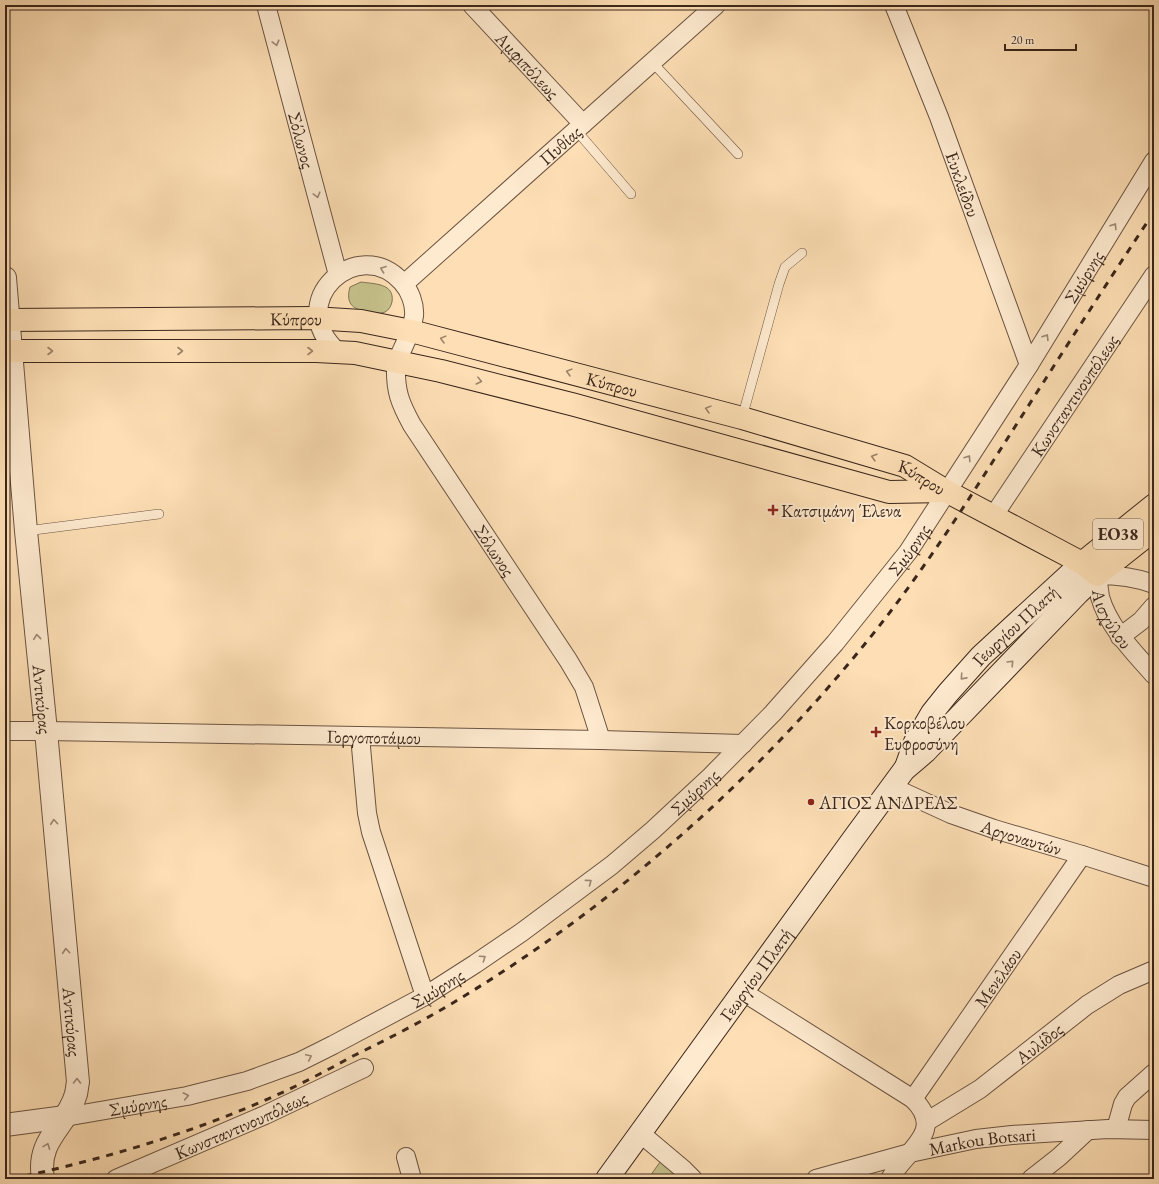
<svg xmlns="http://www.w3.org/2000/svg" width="1159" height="1184" font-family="'EB Garamond',serif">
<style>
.green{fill:#c5c08a;stroke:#807352}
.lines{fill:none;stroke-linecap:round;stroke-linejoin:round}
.service-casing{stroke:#6b5442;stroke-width:10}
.minor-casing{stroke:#6b5442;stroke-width:20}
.tertiary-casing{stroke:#6b5442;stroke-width:24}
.secondary-casing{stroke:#3a261b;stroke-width:24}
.primary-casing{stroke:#3a261b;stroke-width:24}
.service{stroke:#feeacf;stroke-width:9}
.minor{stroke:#feeacf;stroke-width:18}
.tertiary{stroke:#feeacf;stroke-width:22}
.secondary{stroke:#feeacf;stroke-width:22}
.primary{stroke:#fedfb5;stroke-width:22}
.rail{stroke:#3a261b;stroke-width:3;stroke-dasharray:7 7;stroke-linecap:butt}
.oneway{stroke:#9c8875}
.oneway2{stroke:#9c8268}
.poi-dot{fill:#8f2418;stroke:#feeacf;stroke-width:1.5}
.labels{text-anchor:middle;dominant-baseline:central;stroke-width:4;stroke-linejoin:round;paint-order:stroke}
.shield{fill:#feeacf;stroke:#756151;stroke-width:1}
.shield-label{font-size:17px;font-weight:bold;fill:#3a261b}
.street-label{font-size:18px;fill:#3a261b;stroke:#feeacf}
.poi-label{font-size:18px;fill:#3a261b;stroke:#feeacf;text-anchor:start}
</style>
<rect width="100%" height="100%" fill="#fedfb5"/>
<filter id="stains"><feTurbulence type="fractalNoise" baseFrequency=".005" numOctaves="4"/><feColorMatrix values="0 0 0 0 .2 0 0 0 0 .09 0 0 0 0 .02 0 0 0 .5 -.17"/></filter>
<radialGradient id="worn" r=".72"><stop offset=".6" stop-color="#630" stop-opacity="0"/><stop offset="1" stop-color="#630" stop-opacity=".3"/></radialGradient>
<!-- green -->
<path class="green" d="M 361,282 C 374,284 395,283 392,302 C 391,306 389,310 385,312 C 380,314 375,313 370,312 C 354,310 345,305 350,287 Z
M 660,1162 L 681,1179 L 648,1179 Z"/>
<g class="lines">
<!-- service casing -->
<g class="service-casing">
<path id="service" d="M 652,62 L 738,154
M 576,130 L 631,194
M 742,418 L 779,284 L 785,267 L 802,253
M 26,531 L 159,514"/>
</g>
<!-- minor casing -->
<g class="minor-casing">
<g id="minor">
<path id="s1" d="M 266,5 L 338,275"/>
<path id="s2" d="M 472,5 L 583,124"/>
<path id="s3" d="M 894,5 L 939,117 L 1029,365"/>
<path id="s4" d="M 404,284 L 716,5"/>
<path id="s5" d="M 338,352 C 282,302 358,233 402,282 C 410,291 415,304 414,316 C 412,332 403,347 397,361 L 396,365 C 395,391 400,403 412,425 L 568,660 L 584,687 L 601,740"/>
<path id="s6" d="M 994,515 L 1154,275"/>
<path id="s7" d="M 1154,584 C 1135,577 1117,575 1097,575 C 1098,582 1099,590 1100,597 C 1109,628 1134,652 1154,675"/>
<path d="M 1120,637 L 1141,621 L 1154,606"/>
<path id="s8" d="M 5,731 L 46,731 L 601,740 L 743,744"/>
<path d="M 360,736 L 367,813 L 371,832 L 425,996"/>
<path id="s9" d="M 892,787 L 951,814 L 994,829 L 1082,855 L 1154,878"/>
<path d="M 743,992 L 913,1099 C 947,1132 904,1151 890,1179"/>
<path id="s10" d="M 913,1099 L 1082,855"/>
<path id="s11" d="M 65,1117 L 187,1096 L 247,1081 L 299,1062 L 333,1045 L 425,996 L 475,964 L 522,932 L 612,865 L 653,830 L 711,776 L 773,713 L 835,643 L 908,552 L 1029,365 L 1154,161"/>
<path id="s12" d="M 926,1122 L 980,1089 L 1087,1005 L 1119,985 L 1154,970"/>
<path d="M 1116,1129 L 1123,1104 L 1127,1097 L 1154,1073"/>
<path d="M 640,1133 L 684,1170 L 693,1179"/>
<path d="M 406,1157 L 412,1179"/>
<path id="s13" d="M 116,1179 L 265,1115 L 364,1068"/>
<path id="s14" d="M 816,1179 L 910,1153 L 976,1139 L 1012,1135 L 1108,1129 L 1154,1130"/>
<path d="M 1031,1179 L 1059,1157 L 1088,1130"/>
</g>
</g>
<!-- tertiary casing -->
<g class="tertiary-casing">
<g id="tertiary">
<path id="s15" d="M 5,278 L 26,531 L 46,731 L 78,1082 C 77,1086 77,1090 76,1094 C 67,1127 36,1138 43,1179"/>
<path d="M 5,1125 L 65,1117"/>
</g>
</g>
<!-- secondary casing -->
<g class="secondary-casing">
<g id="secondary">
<path id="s16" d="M 906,767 L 915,742 L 932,713 L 948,693 L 981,656 L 1082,563"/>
<path id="s17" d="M 607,1179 L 854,838 L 904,770 L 925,752 L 1078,593 L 1097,575"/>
</g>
</g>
<!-- primary casing -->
<g class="primary-casing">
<g id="primary">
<path id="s18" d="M 5,320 L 313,318 L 361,321 L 411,331 L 742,418 L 905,466 L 946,491 L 1082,563 L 1097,575 L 1154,530"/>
<path d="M 5,351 L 316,351 L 355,353 L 441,371 L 575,405 L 889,492 L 946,491"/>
<path d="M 1082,563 L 1154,505"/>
</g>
</g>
<!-- service -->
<use href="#service" class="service"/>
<!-- minor -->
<use href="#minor" class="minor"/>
<!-- tertiary -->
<use href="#tertiary" class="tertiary"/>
<!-- secondary -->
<use href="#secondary" class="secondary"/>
<!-- primary -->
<use href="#primary" class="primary"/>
<!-- rail -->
<path class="rail" d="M 11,1179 C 96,1161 183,1136 263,1101 C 294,1088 324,1072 353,1056 C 388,1039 423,1021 456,1001 C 609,909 752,783 864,645 C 915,583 959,515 1002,447 C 1052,369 1102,290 1154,212"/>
</g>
<!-- one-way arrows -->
<defs><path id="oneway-chevron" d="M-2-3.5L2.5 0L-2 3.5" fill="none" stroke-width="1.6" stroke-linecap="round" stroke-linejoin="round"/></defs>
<g class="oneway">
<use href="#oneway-chevron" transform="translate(276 43) rotate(75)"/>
<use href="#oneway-chevron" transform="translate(317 195) rotate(75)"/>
<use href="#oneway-chevron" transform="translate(1114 226) rotate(-58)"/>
<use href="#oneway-chevron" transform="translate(383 269) rotate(-160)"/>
<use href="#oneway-chevron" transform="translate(1046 337) rotate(-58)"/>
<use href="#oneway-chevron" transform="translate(968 458) rotate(-57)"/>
<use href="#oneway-chevron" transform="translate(37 637) rotate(-96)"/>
<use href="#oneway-chevron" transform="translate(1011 663) rotate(-46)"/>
<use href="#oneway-chevron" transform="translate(963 677) rotate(132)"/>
<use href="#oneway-chevron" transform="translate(54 822) rotate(-95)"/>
<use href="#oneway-chevron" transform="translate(589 882) rotate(-36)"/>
<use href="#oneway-chevron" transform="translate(66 951) rotate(-95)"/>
<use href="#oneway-chevron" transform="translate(483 958) rotate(-34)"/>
<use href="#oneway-chevron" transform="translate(309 1057) rotate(-25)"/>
<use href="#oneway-chevron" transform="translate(77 1081) rotate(-90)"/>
<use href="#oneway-chevron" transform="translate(186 1096) rotate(-11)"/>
<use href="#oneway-chevron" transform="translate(47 1146) rotate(-69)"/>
</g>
<g class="oneway2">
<use href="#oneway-chevron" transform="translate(443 339) rotate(-165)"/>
<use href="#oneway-chevron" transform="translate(50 351)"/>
<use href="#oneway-chevron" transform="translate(180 351)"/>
<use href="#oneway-chevron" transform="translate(310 351)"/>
<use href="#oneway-chevron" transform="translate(569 372) rotate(-165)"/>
<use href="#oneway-chevron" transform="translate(479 381) rotate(14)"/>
<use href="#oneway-chevron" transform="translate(708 409) rotate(-165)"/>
<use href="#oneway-chevron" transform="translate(874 457) rotate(-164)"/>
</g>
<!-- markers -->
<g class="poi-dot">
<path d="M771 504h4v4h4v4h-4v4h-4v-4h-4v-4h4z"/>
<path d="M874 726h4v4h4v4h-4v4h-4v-4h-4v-4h4z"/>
<circle cx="811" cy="802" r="4"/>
</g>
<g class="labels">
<!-- shield labels -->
<rect class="shield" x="1093" y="519" width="50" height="30" rx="3"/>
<g class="shield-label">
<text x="1118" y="534">ΕΟ38</text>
</g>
<!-- street labels -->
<g class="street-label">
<text stroke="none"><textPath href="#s2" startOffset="82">Αμφιπόλεως</textPath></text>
<text stroke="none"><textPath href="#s1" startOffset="140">Σόλωνος</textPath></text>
<text stroke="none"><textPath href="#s4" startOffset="209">Πυθίας</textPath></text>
<text stroke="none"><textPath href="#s3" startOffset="192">Ευκλείδου</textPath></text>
<text stroke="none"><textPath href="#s11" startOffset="1370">Σμύρνης</textPath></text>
<text stroke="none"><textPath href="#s18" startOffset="291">Κύπρου</textPath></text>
<text stroke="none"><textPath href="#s18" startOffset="615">Κύπρου</textPath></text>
<text stroke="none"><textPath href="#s6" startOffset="144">Κωνσταντινουπόλεως</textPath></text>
<text stroke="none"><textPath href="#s18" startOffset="939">Κύπρου</textPath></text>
<text stroke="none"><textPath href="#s11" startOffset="1046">Σμύρνης</textPath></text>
<text stroke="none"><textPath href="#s5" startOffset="463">Σόλωνος</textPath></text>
<text stroke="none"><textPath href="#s7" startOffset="105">Αισχύλου</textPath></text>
<text stroke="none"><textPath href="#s16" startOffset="181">Γεωργίου Πλατή</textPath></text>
<text stroke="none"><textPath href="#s15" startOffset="423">Αντικύρας</textPath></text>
<text stroke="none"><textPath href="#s8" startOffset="369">Γοργοποτάμου</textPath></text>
<text stroke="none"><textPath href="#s11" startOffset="722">Σμύρνης</textPath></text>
<text stroke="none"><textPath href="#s9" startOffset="139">Αργοναυτών</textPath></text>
<text stroke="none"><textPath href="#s17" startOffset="253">Γεωργίου Πλατή</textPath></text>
<text stroke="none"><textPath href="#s10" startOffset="148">Μενελάου</textPath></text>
<text stroke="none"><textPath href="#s11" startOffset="398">Σμύρνης</textPath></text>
<text stroke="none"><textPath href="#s15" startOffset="747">Αντικύρας</textPath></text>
<text stroke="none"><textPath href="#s12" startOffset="138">Αυλίδος</textPath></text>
<text stroke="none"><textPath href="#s11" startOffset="74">Σμύρνης</textPath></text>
<text stroke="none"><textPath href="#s13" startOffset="136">Κωνσταντινουπόλεως</textPath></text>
<text stroke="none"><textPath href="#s14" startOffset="171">Markou Botsari</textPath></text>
</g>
<!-- poi labels -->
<g class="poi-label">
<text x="781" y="510">Κατσιμάνη Έλενα</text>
<text x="884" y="722">Κορκοβέλου<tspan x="884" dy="21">Ευφροσύνη</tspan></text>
<text x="819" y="802">ΑΓΙΟΣ ΑΝΔΡΕΑΣ</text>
</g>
</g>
<!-- margin -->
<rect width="1159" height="1184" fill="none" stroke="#fedfb5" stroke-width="20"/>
<rect x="6" y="6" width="1147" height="1172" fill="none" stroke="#3a261b" stroke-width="2"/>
<rect x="10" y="10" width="1139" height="1164" fill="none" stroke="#3a261b"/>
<!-- scale -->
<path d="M1005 44v6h71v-6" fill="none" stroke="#3a261b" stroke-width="2"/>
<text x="1011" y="44" font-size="12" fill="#3a261b" stroke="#feeacf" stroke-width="3" paint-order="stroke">20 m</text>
<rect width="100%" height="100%" filter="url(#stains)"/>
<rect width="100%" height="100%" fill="url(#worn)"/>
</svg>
